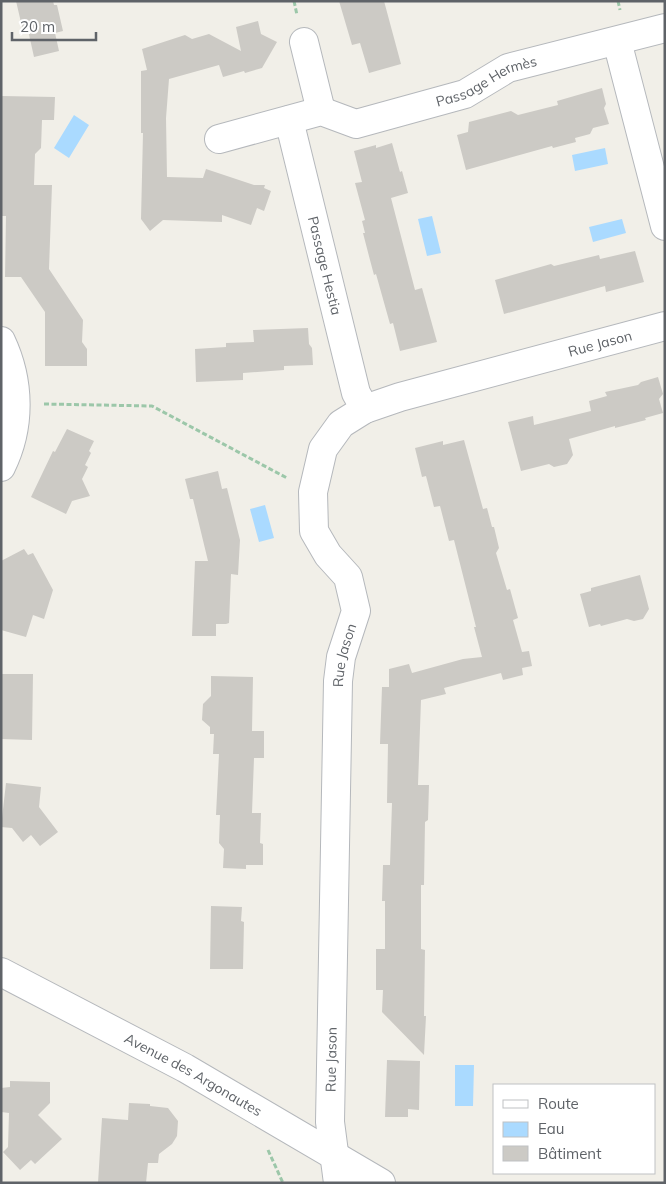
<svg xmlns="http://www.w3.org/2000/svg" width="666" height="1184" font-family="Mulish,sans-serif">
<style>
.water{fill:#aadaff}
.building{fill:#cccac5}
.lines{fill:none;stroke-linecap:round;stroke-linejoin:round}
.minor-casing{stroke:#b5b8bc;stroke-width:30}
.path{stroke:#9cc7a9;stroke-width:3;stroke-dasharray:5 2.5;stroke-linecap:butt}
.minor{stroke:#fff;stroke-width:28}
.labels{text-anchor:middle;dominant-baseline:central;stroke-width:4.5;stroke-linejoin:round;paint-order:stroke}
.street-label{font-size:14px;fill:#5f6368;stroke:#fff}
</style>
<rect width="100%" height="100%" fill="#f1efe8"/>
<!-- water -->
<path class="water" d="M 74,115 L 89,125 L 69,158 L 54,148 Z
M 605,148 L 608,164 L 575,171 L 572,155 Z
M 432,216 L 441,253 L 427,256 L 418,219 Z
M 622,219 L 626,233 L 593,242 L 589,227 Z
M 265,505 L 274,538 L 259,542 L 250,509 Z
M 455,1065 L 474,1065 L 473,1106 L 455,1106 Z"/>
<!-- building -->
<path class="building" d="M 16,1 L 53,1 L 54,5 L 57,5 L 63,31 L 55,33 L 59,51 L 34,57 L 28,30 L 23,31 Z
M 339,1 L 384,1 L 401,64 L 369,73 L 360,43 L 352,45 Z
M 258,21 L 261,34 L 277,42 L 262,68 L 245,73 L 244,71 L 223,77 L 219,65 L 169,79 L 166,118 L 167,177 L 203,178 L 206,169 L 254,185 L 265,185 L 264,188 L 271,191 L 264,211 L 257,208 L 251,225 L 222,215 L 222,222 L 163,220 L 150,231 L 141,219 L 143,133 L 141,133 L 141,71 L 147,70 L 142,49 L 185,35 L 192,39 L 209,34 L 241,51 L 236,27 Z
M 602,88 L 606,104 L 604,108 L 609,124 L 593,128 L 590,134 L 575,138 L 576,142 L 553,148 L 552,146 L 466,170 L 457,135 L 468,132 L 469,122 L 511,111 L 518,115 L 558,105 L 557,101 Z
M 2,96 L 55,97 L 54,120 L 42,120 L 41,148 L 35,154 L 34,185 L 52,185 L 49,269 L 83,320 L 82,342 L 87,349 L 87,366 L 45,366 L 45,312 L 21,277 L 5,277 L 6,216 L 1,216 Z
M 392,143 L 400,172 L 402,171 L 408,193 L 391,198 L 415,290 L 422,288 L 437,342 L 400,351 L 393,323 L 390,324 L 376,274 L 374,275 L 370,260 L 363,233 L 365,233 L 362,221 L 365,220 L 355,183 L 362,182 L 354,151 L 376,145 L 376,148 Z
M 635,251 L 644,282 L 606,292 L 605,286 L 504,314 L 495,280 L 551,264 L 554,266 L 599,255 L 600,259 Z
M 308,328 L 309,344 L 312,348 L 313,365 L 284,366 L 284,370 L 243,373 L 243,380 L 196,382 L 195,349 L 226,347 L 226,343 L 254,342 L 253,330 Z
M 658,377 L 663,394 L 659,399 L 663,413 L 645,418 L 646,420 L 615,428 L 615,426 L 569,439 L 573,455 L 567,464 L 554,467 L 549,464 L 521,471 L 508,422 L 533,416 L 534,425 L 591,411 L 589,401 L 607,396 L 605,392 L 638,385 L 641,382 Z
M 67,429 L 94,441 L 89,451 L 91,453 L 85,465 L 88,467 L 82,479 L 90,496 L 72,501 L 66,514 L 31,497 L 53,451 L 55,452 Z
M 464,440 L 483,509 L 487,508 L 492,527 L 494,527 L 499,548 L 496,553 L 507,590 L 510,589 L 518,618 L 513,620 L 522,652 L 529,651 L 532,666 L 522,668 L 523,675 L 503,680 L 501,673 L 444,688 L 446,694 L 421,700 L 418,785 L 429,785 L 428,820 L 425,822 L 424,885 L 421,885 L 421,949 L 425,950 L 424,1016 L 426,1016 L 424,1055 L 382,1012 L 383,990 L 376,990 L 376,949 L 385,949 L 385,901 L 382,901 L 383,865 L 390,865 L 392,803 L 387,803 L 388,744 L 380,744 L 382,687 L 389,687 L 389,669 L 409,664 L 412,673 L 463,659 L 482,657 L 474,627 L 476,627 L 454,540 L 449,541 L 440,506 L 434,507 L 426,476 L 422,477 L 415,448 L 443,441 L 443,445 Z
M 218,471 L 222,489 L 227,488 L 240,540 L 238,575 L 231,574 L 229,623 L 226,624 L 216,624 L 216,636 L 192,636 L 195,561 L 208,561 L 193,499 L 190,499 L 185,479 Z
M 24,549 L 28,555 L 33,553 L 53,590 L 44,619 L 33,615 L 26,637 L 1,630 L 1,561 Z
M 640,575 L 649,609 L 643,619 L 634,621 L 627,619 L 601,626 L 600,624 L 589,627 L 580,594 L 591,591 L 591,588 Z
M 1,674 L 33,674 L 32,740 L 1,739 Z
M 211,676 L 253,677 L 252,731 L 264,731 L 264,758 L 254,758 L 252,813 L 261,813 L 260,843 L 263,844 L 263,865 L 246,865 L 246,869 L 223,868 L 224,849 L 219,843 L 220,815 L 216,815 L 219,754 L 213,754 L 214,734 L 210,734 L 210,727 L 202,720 L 203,704 L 211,696 Z
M 6,783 L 41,787 L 39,807 L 58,832 L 40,846 L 31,835 L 23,842 L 12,828 L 1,827 Z
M 211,906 L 242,907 L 241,921 L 244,922 L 243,969 L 210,969 Z
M 387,1060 L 420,1061 L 419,1110 L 408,1109 L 408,1117 L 385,1117 Z
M 10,1081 L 50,1082 L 50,1103 L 38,1115 L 62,1139 L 35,1164 L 31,1160 L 20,1170 L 3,1152 L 8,1147 L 9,1113 L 1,1112 L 1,1088 L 10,1087 Z
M 129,1103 L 150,1104 L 150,1106 L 168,1108 L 178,1121 L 177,1136 L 172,1144 L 159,1154 L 158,1163 L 148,1163 L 146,1183 L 98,1183 L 102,1118 L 128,1120 Z"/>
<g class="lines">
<!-- minor casing -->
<g class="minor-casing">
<g id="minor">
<path d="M 617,41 L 665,226"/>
<path d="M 304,42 L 321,111"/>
<path id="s1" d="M 289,120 L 356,393 L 365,409"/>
<path id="s2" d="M 219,139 L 321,111 L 356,124 L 465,94 L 508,68 L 665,28"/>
<path d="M 1,341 C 20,381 21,427 1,467"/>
<path id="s3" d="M 1,972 L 185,1068 L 381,1183"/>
<path id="s4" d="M 338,1183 L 330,1122 L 338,681 L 341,657 L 356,611 L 348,577 L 328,555 L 314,531 L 313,492 L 323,449 L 341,424 L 365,409 L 400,397 L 665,326"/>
</g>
</g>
<!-- path -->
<path class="path" d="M 294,1 L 297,15
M 618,1 L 620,10
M 44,404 L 152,406 L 287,478
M 268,1150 L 283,1183"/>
<!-- minor -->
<use href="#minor" class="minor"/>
</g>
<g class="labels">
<!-- street labels -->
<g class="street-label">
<text stroke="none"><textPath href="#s2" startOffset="281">Passage Hermès</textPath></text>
<text stroke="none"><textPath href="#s1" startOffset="150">Passage Hestia</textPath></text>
<text stroke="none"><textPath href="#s4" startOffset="1054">Rue Jason</textPath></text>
<text stroke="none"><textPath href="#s4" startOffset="529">Rue Jason</textPath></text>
<text stroke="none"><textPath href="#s4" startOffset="124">Rue Jason</textPath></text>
<text stroke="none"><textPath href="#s3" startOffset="218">Avenue des Argonautes</textPath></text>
</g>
</g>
<!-- border -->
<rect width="666" height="1184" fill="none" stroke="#5f6368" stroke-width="5"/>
<!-- legend -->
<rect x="493" y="1084" width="162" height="90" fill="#ffffff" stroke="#bfc1c3"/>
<rect x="503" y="1100" width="25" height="8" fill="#ffffff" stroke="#bfc1c3"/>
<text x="538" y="1109" font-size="15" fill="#5f6368">Route</text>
<rect x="503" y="1122" width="25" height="15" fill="#aadaff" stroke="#bfc1c3"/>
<text x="538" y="1134" font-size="15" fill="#5f6368">Eau</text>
<rect x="503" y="1146" width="25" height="15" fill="#cccac5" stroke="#bfc1c3"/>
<text x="538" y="1159" font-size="15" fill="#5f6368">Bâtiment</text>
<!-- scale -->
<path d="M12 32v8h84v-8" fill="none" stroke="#5f6368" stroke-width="2.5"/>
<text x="20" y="32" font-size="15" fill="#5f6368" stroke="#ffffff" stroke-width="4" paint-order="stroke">20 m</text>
</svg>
